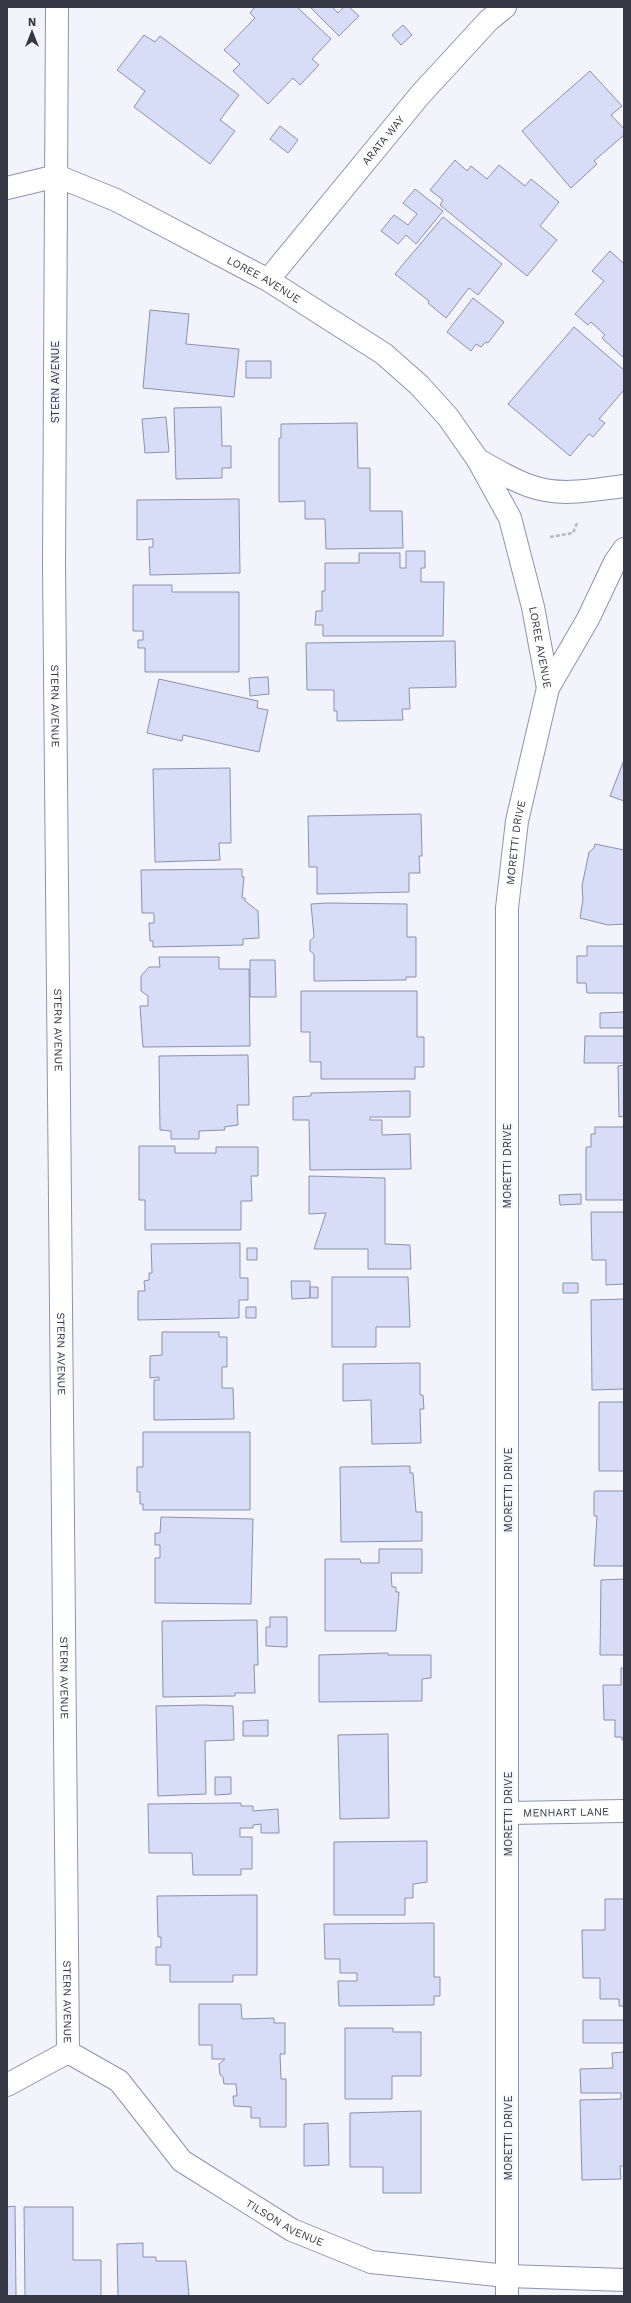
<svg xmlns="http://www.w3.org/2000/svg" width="631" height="2303" font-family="'Work Sans',sans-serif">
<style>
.building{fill:#d7dcf7;stroke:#8b90af}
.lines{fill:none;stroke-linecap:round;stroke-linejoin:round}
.minor-casing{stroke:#8d92b1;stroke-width:24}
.path{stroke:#b8b9c2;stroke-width:2.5;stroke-dasharray:4 2;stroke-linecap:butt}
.minor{stroke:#fff;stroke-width:22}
.labels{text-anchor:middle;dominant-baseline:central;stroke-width:3.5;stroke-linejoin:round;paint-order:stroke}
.street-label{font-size:11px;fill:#353744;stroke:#f3f4fb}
</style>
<rect width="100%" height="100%" fill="#f3f4fb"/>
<!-- building -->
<path class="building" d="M 255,7 L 297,7 L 331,39 L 312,59 L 319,65 L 300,85 L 293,78 L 268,104 L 233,71 L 240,64 L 224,50 L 255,18 L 250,13 Z
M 310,7 L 332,7 L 338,13 L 344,7 L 349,7 L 359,16 L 339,36 Z
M 403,25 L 412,35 L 401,45 L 392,35 Z
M 144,35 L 155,42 L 160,36 L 239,95 L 220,120 L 235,131 L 210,164 L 134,107 L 145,91 L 117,70 Z
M 590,71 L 622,106 L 611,115 L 624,129 L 624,135 L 594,161 L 597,164 L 571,188 L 522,131 Z
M 280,126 L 298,140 L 288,153 L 270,139 Z
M 455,160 L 467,171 L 471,166 L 487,179 L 499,165 L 525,186 L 531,179 L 559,202 L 540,226 L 557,240 L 527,276 L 440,205 L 443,200 L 430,190 Z
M 415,189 L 443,211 L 416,244 L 406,235 L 398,244 L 381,231 L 394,215 L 408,225 L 417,214 L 403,203 Z
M 443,217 L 502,264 L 478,295 L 469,288 L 446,318 L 428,303 L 429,301 L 395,274 Z
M 610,251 L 623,263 L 624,261 L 624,358 L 602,338 L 605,335 L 591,322 L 588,325 L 575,314 L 604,281 L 592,271 Z
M 473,298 L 504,322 L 488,343 L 486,342 L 481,347 L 476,344 L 471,351 L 447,332 Z
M 150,310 L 189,314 L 186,344 L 239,349 L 234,397 L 143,388 Z
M 574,327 L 624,370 L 624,390 L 599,419 L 605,423 L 593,437 L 589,434 L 570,456 L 508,404 Z
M 246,361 L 271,361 L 271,378 L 246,378 Z
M 221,407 L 222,446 L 231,446 L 231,468 L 222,468 L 222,478 L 176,479 L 174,408 Z
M 166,417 L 169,452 L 145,453 L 142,419 Z
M 357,423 L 358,468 L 370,468 L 370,511 L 402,511 L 403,548 L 326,549 L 325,519 L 305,519 L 305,501 L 279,502 L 279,438 L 281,438 L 281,424 Z
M 239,499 L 240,573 L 150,575 L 149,547 L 153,547 L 153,539 L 137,540 L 137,500 Z
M 406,551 L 425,551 L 425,568 L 421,568 L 421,582 L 444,582 L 443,636 L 323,636 L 323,625 L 315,625 L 316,611 L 322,611 L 322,591 L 325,591 L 325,563 L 359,563 L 359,553 L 400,553 L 400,568 L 406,568 Z
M 133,585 L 172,585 L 172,592 L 239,592 L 239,672 L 145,672 L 145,648 L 138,648 L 138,640 L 143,640 L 143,631 L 133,631 Z
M 455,641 L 456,687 L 409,688 L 410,709 L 402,709 L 403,720 L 337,721 L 337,711 L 334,711 L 334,690 L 307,690 L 306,643 Z
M 268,677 L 269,694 L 250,696 L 249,678 Z
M 159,679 L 258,701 L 257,708 L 268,710 L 259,752 L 183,735 L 182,741 L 147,733 Z
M 624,760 L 624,801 L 610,796 Z
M 230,768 L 231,843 L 219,843 L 220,860 L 155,862 L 153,769 Z
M 421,814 L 422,856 L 419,856 L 420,873 L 409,873 L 409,892 L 317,894 L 317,867 L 309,867 L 308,816 Z
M 595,844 L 624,850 L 624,924 L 608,925 L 580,918 L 583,899 L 582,886 L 589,852 L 594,848 Z
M 242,869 L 242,877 L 244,877 L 242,898 L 245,898 L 245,901 L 258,911 L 259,938 L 243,939 L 243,945 L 153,947 L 153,941 L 150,941 L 149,923 L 154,923 L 154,913 L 142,913 L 141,870 Z
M 328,903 L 407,904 L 407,937 L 416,937 L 416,977 L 406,977 L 406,980 L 314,981 L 314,954 L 310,951 L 310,941 L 314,937 L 311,904 Z
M 587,946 L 624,946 L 624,993 L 587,993 L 586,983 L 577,983 L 577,956 L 587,956 Z
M 159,957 L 219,957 L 219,969 L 249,969 L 250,1046 L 143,1047 L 140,1006 L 148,1006 L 148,996 L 141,991 L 141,976 L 149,967 L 160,967 Z
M 250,960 L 275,960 L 276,997 L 250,997 Z
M 301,991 L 417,991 L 417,1037 L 424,1037 L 424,1067 L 415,1067 L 415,1079 L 321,1079 L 321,1062 L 310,1062 L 310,1032 L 301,1032 Z
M 624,1012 L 624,1028 L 600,1028 L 600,1013 Z
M 585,1036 L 624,1036 L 624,1063 L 584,1063 Z
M 248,1055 L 249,1105 L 237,1105 L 238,1125 L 224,1127 L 225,1130 L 199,1131 L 199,1139 L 171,1139 L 171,1131 L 160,1130 L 159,1056 Z
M 624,1065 L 624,1116 L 619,1117 L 618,1066 Z
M 410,1091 L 410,1117 L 370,1117 L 370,1120 L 382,1120 L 382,1135 L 410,1134 L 411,1169 L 310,1170 L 309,1120 L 293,1120 L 293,1097 L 311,1096 L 311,1093 Z
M 595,1127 L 624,1127 L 624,1200 L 586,1200 L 586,1147 L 591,1147 L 591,1134 L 595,1134 Z
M 139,1146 L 175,1146 L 175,1153 L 216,1153 L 216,1147 L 258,1147 L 258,1176 L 251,1176 L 252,1201 L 241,1201 L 241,1230 L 145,1230 L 145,1200 L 139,1200 Z
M 309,1176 L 385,1178 L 385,1244 L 410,1245 L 411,1269 L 368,1269 L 368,1249 L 314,1249 L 326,1213 L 309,1214 Z
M 581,1194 L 581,1204 L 560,1205 L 559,1195 Z
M 591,1212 L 624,1212 L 624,1284 L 606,1285 L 606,1260 L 592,1260 Z
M 240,1243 L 240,1278 L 248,1278 L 248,1300 L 239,1300 L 239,1318 L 138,1320 L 138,1291 L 145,1291 L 144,1281 L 149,1280 L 149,1273 L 152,1273 L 151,1244 Z
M 247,1248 L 257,1248 L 257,1260 L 247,1260 Z
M 332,1277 L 408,1277 L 410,1327 L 376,1327 L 376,1347 L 332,1347 Z
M 291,1281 L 310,1281 L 310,1298 L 292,1299 Z
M 563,1283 L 578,1283 L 578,1293 L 563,1293 Z
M 310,1287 L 318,1287 L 318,1298 L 310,1298 Z
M 624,1299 L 624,1389 L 592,1390 L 591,1300 Z
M 246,1307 L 256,1307 L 256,1318 L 246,1318 Z
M 162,1332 L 219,1332 L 219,1337 L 227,1337 L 227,1367 L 222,1367 L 222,1388 L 233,1388 L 234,1419 L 154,1420 L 154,1380 L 159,1380 L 159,1377 L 150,1378 L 150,1356 L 162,1355 Z
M 420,1363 L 420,1395 L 423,1395 L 424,1409 L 420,1409 L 421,1443 L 372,1444 L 371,1400 L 343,1401 L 343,1364 Z
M 599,1402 L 624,1402 L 624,1471 L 599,1471 Z
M 143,1432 L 250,1432 L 250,1510 L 143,1510 L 143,1504 L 140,1504 L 140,1492 L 137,1492 L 137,1467 L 143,1467 Z
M 410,1466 L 410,1473 L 413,1473 L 416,1512 L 422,1512 L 422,1541 L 341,1542 L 340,1467 Z
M 596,1491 L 624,1491 L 624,1566 L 594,1566 L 597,1516 L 594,1516 L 594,1492 Z
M 161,1517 L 253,1519 L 251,1604 L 155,1603 L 155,1558 L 160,1558 L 160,1545 L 155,1545 L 155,1533 L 160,1533 Z
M 379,1549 L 422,1549 L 422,1573 L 391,1573 L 392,1587 L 396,1587 L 396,1592 L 399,1592 L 396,1631 L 325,1631 L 325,1559 L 360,1559 L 361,1563 L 379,1563 Z
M 624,1579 L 624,1655 L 600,1655 L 601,1580 Z
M 270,1617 L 287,1617 L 287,1647 L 266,1646 L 266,1627 L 270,1627 Z
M 257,1620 L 258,1665 L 254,1665 L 255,1693 L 235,1693 L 235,1696 L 163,1697 L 162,1621 Z
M 388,1653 L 388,1655 L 431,1655 L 431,1678 L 422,1679 L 422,1701 L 319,1702 L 319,1655 Z
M 621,1668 L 624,1668 L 624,1739 L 622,1740 L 622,1737 L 615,1737 L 615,1720 L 604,1720 L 603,1685 L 621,1685 Z
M 204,1705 L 233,1706 L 234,1740 L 205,1741 L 206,1794 L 158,1796 L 156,1706 Z
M 268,1720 L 268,1736 L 243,1736 L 243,1721 Z
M 388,1734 L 389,1818 L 340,1819 L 338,1735 Z
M 215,1777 L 231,1777 L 231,1794 L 215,1795 Z
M 241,1803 L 241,1806 L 253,1806 L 253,1811 L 278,1809 L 279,1833 L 261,1833 L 261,1824 L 253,1825 L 253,1828 L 240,1828 L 240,1837 L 252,1837 L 252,1869 L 241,1869 L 241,1875 L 193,1875 L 192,1853 L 149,1853 L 148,1804 Z
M 427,1841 L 427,1882 L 413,1884 L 413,1898 L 405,1898 L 405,1915 L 334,1915 L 334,1842 Z
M 257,1895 L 257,1975 L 233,1975 L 233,1982 L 170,1982 L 170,1965 L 156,1965 L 156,1947 L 161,1947 L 161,1937 L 158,1937 L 157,1896 Z
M 605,1899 L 624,1899 L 624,2006 L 619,2006 L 619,1999 L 600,1999 L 600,1978 L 583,1978 L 582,1930 L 605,1930 Z
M 434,1923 L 434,1977 L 440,1977 L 440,1996 L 434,1996 L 434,2005 L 339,2006 L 338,1981 L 357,1981 L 357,1973 L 340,1973 L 340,1959 L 325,1959 L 324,1924 Z
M 199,2004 L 241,2004 L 242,2019 L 274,2018 L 274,2023 L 285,2023 L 285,2054 L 280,2054 L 281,2079 L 286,2079 L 286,2127 L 260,2127 L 260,2118 L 251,2118 L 251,2107 L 234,2106 L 233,2096 L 237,2096 L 236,2084 L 224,2084 L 223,2077 L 220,2075 L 219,2064 L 225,2059 L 212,2059 L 212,2045 L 199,2045 Z
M 583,2020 L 624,2020 L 624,2043 L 583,2043 Z
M 345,2028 L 393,2028 L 393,2032 L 421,2032 L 421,2076 L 392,2076 L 392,2099 L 345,2099 Z
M 624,2052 L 624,2166 L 620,2166 L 621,2179 L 582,2180 L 580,2100 L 621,2099 L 621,2093 L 581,2093 L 580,2069 L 613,2068 L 612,2053 Z
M 421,2111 L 421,2193 L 383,2193 L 383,2167 L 350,2167 L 350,2113 Z
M 328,2123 L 329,2165 L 304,2166 L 304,2124 Z
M 15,2206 L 16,2296 L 7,2296 L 7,2207 Z
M 24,2207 L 73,2207 L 73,2260 L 101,2260 L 101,2296 L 25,2296 Z
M 143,2243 L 143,2257 L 156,2257 L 156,2261 L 186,2261 L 189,2296 L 118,2296 L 117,2244 Z"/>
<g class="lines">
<!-- minor casing -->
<g class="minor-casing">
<g id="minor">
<path id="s1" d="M 57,7 L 54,565 L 68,2052"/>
<path id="s2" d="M 7,188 L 57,176 L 116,200 L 268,280 L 384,354 L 419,385 L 448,417 L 478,460 L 510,518 L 533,607 L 548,688"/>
<path id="s3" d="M 268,280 L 420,95 L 489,20 L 505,7"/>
<path d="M 478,460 C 495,469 512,480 530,486 C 560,497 593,490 624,486"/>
<path id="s4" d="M 508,1813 L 624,1811"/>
<path id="s5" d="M 7,2085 L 68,2052 L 119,2081 L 182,2161 L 292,2230 L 371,2262 L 507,2276 L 624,2280"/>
<path id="s6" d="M 507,2296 L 507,908 L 517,821 L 548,688 L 588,619 L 615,562 L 624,549"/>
</g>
</g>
<!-- path -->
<path class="path" d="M 550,537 L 573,533 L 577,523"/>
<!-- minor -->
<use href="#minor" class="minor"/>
</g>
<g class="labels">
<!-- street labels -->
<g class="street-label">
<text stroke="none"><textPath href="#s3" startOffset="181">ARATA WAY</textPath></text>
<text stroke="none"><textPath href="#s2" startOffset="283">LOREE AVENUE</textPath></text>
<text transform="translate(55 382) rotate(-90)">STERN AVENUE</text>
<text stroke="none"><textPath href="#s2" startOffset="766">LOREE AVENUE</textPath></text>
<text stroke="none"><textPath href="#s1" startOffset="699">STERN AVENUE</textPath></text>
<text stroke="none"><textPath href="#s6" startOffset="1454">MORETTI DRIVE</textPath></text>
<text stroke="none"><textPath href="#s1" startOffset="1023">STERN AVENUE</textPath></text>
<text transform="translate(507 1166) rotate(-90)">MORETTI DRIVE</text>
<text stroke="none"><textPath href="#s1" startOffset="1347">STERN AVENUE</textPath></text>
<text transform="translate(508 1490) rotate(-90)">MORETTI DRIVE</text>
<text stroke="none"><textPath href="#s1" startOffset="1671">STERN AVENUE</textPath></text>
<text stroke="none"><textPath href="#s4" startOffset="58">MENHART LANE</textPath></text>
<text transform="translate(508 1814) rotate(-90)">MORETTI DRIVE</text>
<text stroke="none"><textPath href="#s1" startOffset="1995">STERN AVENUE</textPath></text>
<text transform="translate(508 2138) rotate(-90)">MORETTI DRIVE</text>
<text stroke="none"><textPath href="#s5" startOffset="350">TILSON AVENUE</textPath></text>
</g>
</g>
<!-- border -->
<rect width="631" height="2303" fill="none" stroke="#353744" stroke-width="16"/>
<!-- north arrow -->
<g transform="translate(32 32)" stroke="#f3f4fb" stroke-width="3" paint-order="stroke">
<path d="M0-3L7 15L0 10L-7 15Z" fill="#353744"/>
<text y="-6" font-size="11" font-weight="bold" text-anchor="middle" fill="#353744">N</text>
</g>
</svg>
